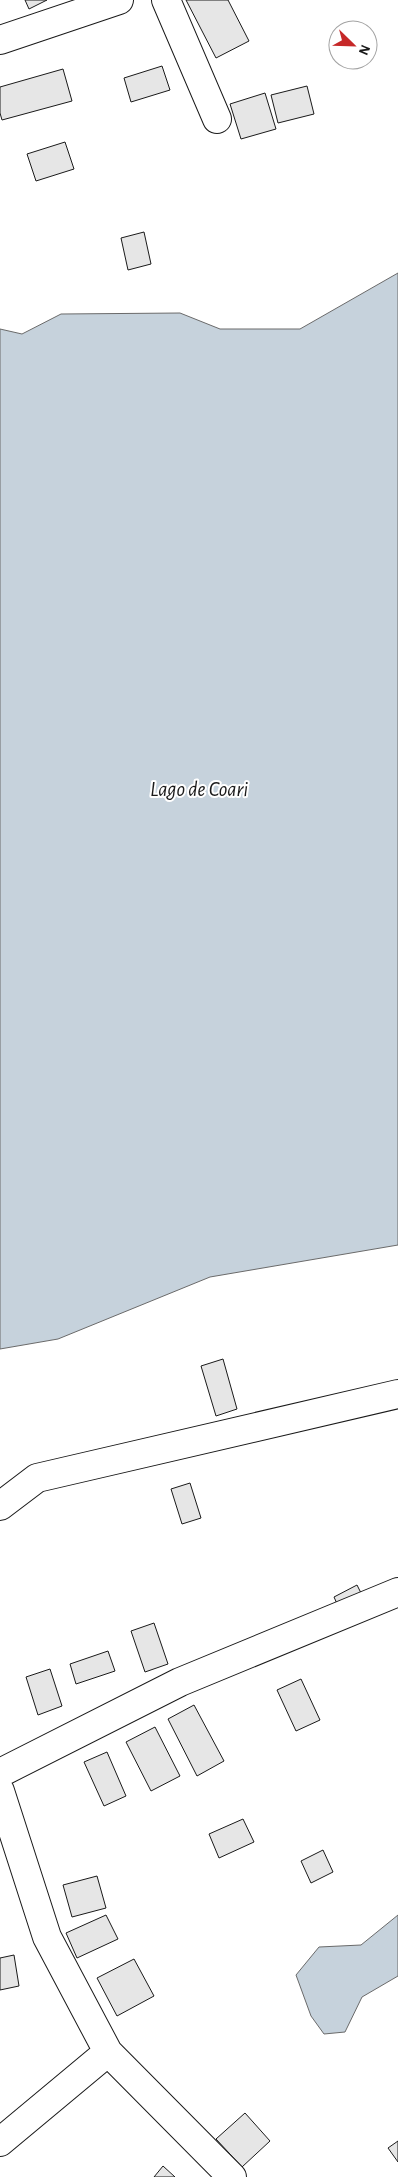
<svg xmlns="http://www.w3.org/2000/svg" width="398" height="2177" font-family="'Alegreya Sans',sans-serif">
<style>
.water{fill:#c6d2dc;stroke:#6a6a6a}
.building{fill:#e6e6e6;stroke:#1a1a1a}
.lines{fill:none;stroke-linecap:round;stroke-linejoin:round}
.street-casing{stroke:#1a1a1a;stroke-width:30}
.street{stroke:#fff;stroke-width:28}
.labels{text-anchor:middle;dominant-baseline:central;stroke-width:4;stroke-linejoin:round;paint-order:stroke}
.water-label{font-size:21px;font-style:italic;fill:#1a1a1a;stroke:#fff}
</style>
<rect width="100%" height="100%" fill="#fff"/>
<!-- water -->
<path class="water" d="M 398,273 L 398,1245 L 210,1277 L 58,1339 L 0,1349 L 0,329 L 22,334 L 61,314 L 180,313 L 220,329 L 300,329 Z
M 398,1915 L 398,1976 L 362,1997 L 345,2032 L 324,2034 L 311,2016 L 296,1975 L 319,1947 L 361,1945 Z"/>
<!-- building -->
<path class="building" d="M 25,0 L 47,0 L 29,9 Z
M 186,0 L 228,0 L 249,41 L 216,58 Z
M 162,66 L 170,90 L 131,102 L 124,78 Z
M 63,69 L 72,101 L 2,120 L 0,113 L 0,87 Z
M 307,86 L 314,114 L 278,123 L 271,95 Z
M 265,93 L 276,129 L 241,139 L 230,104 Z
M 65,142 L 74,169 L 36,181 L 27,154 Z
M 144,232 L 151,264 L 128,270 L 121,238 Z
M 223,1359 L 237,1409 L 216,1416 L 201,1366 Z
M 190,1483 L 201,1518 L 182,1524 L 171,1489 Z
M 357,1585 L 366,1603 L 342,1615 L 334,1597 Z
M 154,1623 L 168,1664 L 145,1672 L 131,1631 Z
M 108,1651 L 115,1671 L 76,1684 L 70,1664 Z
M 50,1669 L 62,1706 L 38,1715 L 26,1677 Z
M 301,1679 L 320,1720 L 296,1731 L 277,1690 Z
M 194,1705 L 224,1761 L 197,1776 L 168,1719 Z
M 155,1727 L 180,1776 L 151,1791 L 126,1742 Z
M 107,1752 L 126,1796 L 104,1806 L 84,1762 Z
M 243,1819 L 254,1842 L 219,1858 L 209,1834 Z
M 323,1850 L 333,1872 L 311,1883 L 301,1861 Z
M 97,1876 L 106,1908 L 72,1917 L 63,1885 Z
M 106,1915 L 118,1939 L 77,1958 L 66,1933 Z
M 14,1955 L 19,1986 L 0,1990 L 0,1958 Z
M 134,1959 L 154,1996 L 117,2016 L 97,1978 Z
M 245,2113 L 270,2141 L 242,2167 L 216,2139 Z
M 398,2141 L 398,2162 L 388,2148 Z
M 163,2166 L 175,2177 L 154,2177 Z"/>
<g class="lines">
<!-- street casing -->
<g class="street-casing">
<path id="street" d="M 166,0 L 217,119
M 0,40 L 119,0
M 0,1506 L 37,1478 L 398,1394
M 0,1773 L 180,1682 L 398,1592
M 0,1791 L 47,1937 L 108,2052 L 232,2177
M 0,2142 L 108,2052"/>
</g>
<!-- street -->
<use href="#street" class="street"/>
</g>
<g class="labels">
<!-- water labels -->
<g class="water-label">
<text x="199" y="789">Lago de Coari</text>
</g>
</g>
<!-- north arrow -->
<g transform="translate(353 45) rotate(113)"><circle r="24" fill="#ffffff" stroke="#a3a3a3"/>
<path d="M0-4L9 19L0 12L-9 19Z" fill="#c62828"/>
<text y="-8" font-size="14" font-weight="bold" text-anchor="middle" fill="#1a1a1a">N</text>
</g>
</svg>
